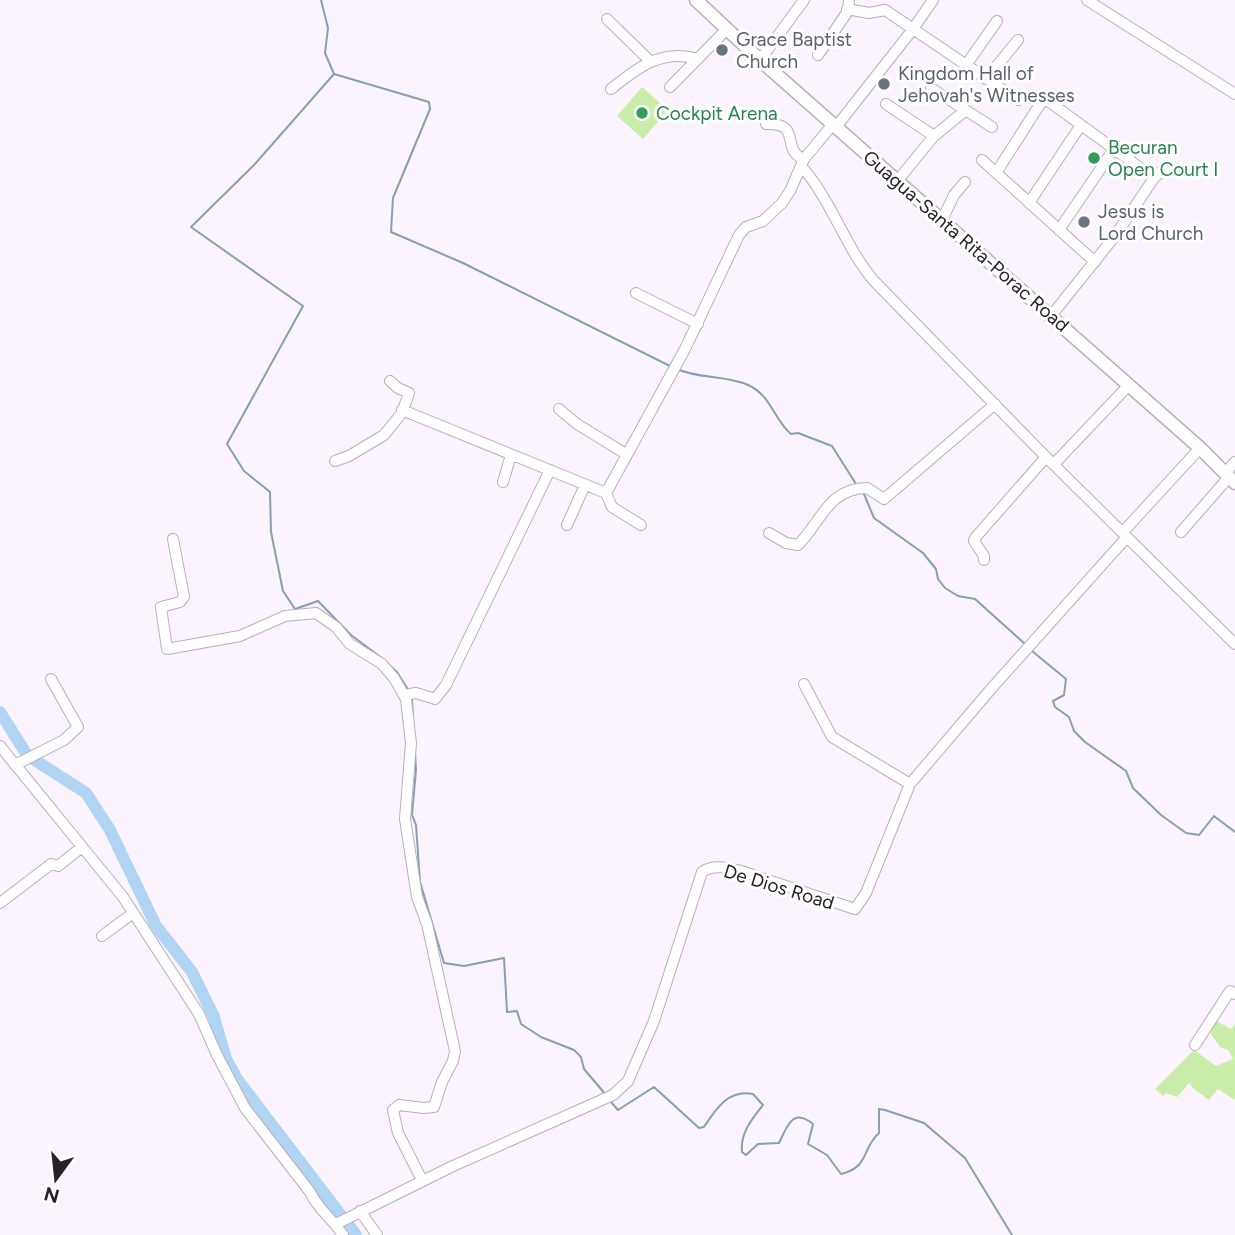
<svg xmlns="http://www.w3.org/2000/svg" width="1235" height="1235" font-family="Figtree,sans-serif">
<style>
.green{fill:#cbedaa}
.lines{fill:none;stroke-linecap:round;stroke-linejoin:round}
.stream{stroke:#869fb6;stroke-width:2}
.river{stroke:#afd4f4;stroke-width:12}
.minor-casing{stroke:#b9afbb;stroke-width:12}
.major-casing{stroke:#b9afbb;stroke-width:15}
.minor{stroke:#fff;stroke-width:10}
.major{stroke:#fff;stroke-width:12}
.worship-dot{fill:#6b7280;stroke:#fff;stroke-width:2.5}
.leisure-dot{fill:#2e9e5b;stroke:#fff;stroke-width:2.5}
.labels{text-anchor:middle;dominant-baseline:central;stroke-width:6;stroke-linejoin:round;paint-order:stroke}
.worship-label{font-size:19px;fill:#5b616d;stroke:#fff;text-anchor:start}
.leisure-label{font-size:19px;fill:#27864d;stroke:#fff;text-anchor:start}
.street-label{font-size:19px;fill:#262227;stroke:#fff}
</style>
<rect width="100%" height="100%" fill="#fbf3fe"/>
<!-- green -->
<path class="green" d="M 642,87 L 668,110 L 643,139 L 617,116 Z
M 1214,1017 L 1218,1022 L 1231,1029 L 1235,1024 L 1235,1100 L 1218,1089 L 1209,1100 L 1194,1089 L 1189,1083 L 1177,1097 L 1166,1093 L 1163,1096 L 1155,1089 L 1194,1050 L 1216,1066 L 1233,1059 L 1228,1050 L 1220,1047 L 1208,1030 Z"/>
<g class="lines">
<!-- stream -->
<path class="stream" d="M 321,0 L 328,28 L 325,53 L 334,74 L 429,102 L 430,109 L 393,198 L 391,232 L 463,263 L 672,367
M 334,74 L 254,165 L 191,227 L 303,306 L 227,444 L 244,471 L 270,492 L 271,532 L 283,591 L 295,609 L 318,601 L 351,635 L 383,659
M 677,369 C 698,379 726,375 748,385 C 771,395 774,420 791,434 L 798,433 L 832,446 L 856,484
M 864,494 L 874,518 L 923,553 L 936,569 L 938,579 L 945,588 L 958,596 L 975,599 L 1025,644
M 1032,651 L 1066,679 L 1064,695 L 1053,701 L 1055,707 L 1069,717 L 1074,731 L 1085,742 L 1126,771 L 1133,788 L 1161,815 L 1186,833 L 1199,835 L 1214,816 L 1235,832
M 387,663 L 397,672 L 409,691
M 412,699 L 413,722
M 415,752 L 416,770 L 412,815 L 416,825 L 420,882 L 444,963 L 464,966 L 504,958 L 507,1012 L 517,1011 L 521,1024 L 541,1037 L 574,1050 L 581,1057 L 584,1069 L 606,1095
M 611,1102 L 618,1110 L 654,1087 L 699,1128 L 704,1127 C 716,1109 728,1089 753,1094 L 763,1105 C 752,1119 740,1133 742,1152 L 746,1155 L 758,1144 L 779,1143 C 787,1127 792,1107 813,1124 L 808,1144 L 827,1155 L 841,1174 C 870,1167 861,1149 879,1133 L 879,1109 L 885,1110 L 924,1123 L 965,1158 L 1012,1235"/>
<!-- river -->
<path class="river" d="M 0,712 L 27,755 L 86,793 L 110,830 L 156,926 L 192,972 L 214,1017 L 226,1059 L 237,1079 L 356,1235"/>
<!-- minor casing -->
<g class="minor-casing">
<path id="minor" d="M 1087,0 L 1235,94
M 847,9 L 869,13 L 885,10 L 1018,100
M 607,19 L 650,61
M 818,55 L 848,11 L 849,0
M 760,60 L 804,0
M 966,65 L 997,21
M 986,79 L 1018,40
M 670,87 L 726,30
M 931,88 L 992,127
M 611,89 C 637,68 662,48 698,59
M 886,104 L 934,136
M 766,124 C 803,122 780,151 804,159
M 836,127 L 913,29 L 933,0
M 982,160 L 1095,262
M 801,166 C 832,200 845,248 875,282 L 1046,457 L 1235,644
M 996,173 L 1044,98 L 1154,178
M 898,180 L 934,136 L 966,110
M 1029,203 L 1081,125
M 942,220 L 954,195 L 965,182
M 1059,230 L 1114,149
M 636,293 L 698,324
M 1051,316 L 1115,236 L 1154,178 L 1165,168
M 559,409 L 577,424 L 626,454
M 402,410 L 606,493 L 685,349 L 739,235 L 746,227 L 763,221 L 782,203 L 790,191 L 804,159 L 833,124
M 335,461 L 349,456 L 384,435 L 402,413 L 409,393 L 398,388 L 390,381
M 1054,464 L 1129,385
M 1225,473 L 1235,462
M 503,482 L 511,455
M 606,493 L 612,507 L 641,525
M 567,525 L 585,485
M 1123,532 L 1200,448
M 1181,532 L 1229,477
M 769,533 L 786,543 L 798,545 C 820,524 828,488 867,488 L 884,499 L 995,404
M 173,539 L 184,597 L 180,602 L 161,607 L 167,649 L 240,636 L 285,616 L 316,613 L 336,627 L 350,644 L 382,664 L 394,678 L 406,699 L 411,743 L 405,819 L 417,897 L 427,924 L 455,1051 L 453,1061 L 442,1082 L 434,1107 L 424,1108 L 399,1105 L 393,1110 L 398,1133 L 422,1180
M 984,560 L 984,556 L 974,541 L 975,538 L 1046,457
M 804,684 L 832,737 L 910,784
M 404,695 L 416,693 L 435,699 L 446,685 L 550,470
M 0,746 L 123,897 L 199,1014 L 217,1055 L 245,1108 L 310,1192 C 318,1210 333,1219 343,1235
M 15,765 L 64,740 L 78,727 L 51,679
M 0,903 L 51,864 L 58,866 L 82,847
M 102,936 L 133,913
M 1195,1045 L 1230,991 L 1235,994
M 360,1211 L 377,1235
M 336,1224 L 453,1166 L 613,1095 L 628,1081 L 654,1021 L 702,872 C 713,864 728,868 741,871 L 855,909 L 866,893 L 910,784 L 991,689 L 1127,537"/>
</g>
<!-- major casing -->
<g class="major-casing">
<path id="major" d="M 696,0 L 760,60 L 1200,448 L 1235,483"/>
</g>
<!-- minor -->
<use href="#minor" class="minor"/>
<!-- major -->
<use href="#major" class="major"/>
</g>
<!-- markers -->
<g class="worship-dot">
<circle cx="722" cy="50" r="7"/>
<circle cx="884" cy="84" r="7"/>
<circle cx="1084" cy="222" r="7"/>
</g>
<g class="leisure-dot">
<circle cx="642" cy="113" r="7"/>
<circle cx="1094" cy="158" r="7"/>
</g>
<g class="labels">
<!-- worship labels -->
<g class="worship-label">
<text x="736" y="39">Grace Baptist<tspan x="736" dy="22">Church</tspan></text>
<text x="898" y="73">Kingdom Hall of<tspan x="898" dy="22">Jehovah's Witnesses</tspan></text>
<text x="1098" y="211">Jesus is<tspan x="1098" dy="22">Lord Church</tspan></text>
</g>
<!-- leisure labels -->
<g class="leisure-label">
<text x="656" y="113">Cockpit Arena</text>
<text x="1108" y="147">Becuran<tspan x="1108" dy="22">Open Court I</tspan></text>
</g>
<!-- street labels -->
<g class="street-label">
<text transform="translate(966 241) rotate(41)">Guagua-Santa Rita-Porac Road</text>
<text transform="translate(779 887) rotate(17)">De Dios Road</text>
</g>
</g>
<!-- north arrow -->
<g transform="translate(56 1179) rotate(195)" stroke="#ffffff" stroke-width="5" paint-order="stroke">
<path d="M0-5L12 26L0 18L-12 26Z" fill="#262227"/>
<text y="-10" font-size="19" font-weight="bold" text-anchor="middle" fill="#262227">N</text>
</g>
</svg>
